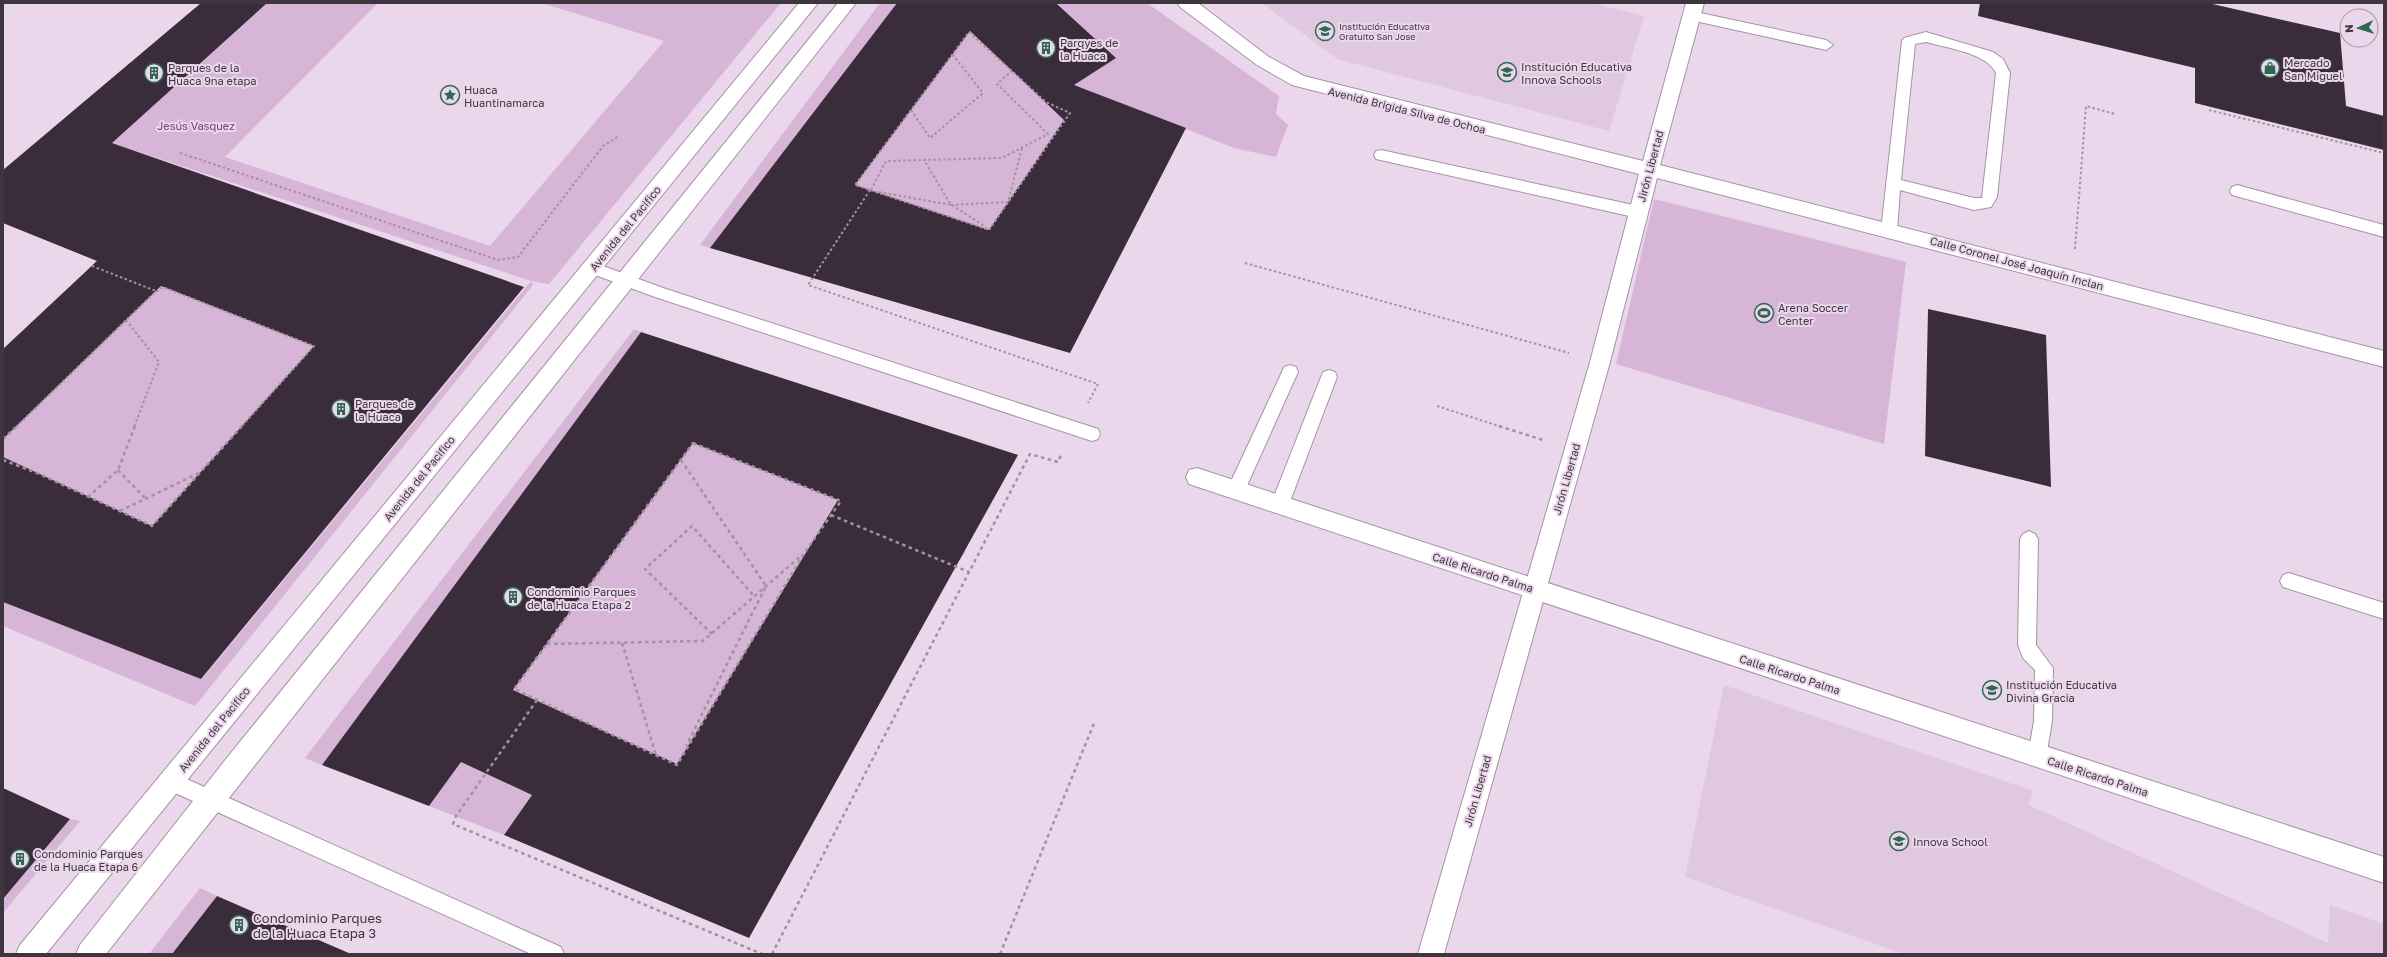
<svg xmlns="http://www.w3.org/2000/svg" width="2387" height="957" font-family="'Golos Text',sans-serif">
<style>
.built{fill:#e0c8e1}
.green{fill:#d6b5d6}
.building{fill:#3b2c3b;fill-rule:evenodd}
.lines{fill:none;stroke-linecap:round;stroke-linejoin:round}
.lane-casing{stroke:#a593a5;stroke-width:2}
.street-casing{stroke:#a593a5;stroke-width:2}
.secondary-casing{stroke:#a593a5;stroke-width:2}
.path-far1{stroke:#a192a1;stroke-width:2;stroke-dasharray:2.5 2.5;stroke-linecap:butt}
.path{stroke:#a192a1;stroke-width:2.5;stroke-dasharray:3.5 3.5;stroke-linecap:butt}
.lane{fill:#fff;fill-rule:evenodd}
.street{fill:#fff;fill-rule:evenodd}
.secondary{fill:#fff;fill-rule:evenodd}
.labels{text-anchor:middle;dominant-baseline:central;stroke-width:4;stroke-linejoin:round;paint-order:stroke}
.far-poi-label{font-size:9px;fill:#3e363e;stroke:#ead7eb;text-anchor:start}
.poi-label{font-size:11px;fill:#3e363e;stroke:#ead7eb;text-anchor:start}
.street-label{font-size:11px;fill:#3e363e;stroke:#ead7eb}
.park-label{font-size:11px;fill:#764078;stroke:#ead7eb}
.near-poi-label{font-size:13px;fill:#3e363e;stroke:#ead7eb;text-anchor:start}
</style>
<rect width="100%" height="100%" fill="#ead7eb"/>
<!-- built -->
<path class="built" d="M 1262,3 L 1591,3 L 1644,16 L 1609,131 L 1337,59 Z
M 1724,685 L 2033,791 L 2029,805 L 2328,943 L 2330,905 L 2384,924 L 2384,954 L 1904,954 L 1685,877 Z"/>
<!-- green -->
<path class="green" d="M 267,3 L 378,3 L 225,157 L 490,246 L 664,41 L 542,3 L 781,3 L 549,284 L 531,281 L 533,285 L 195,706 L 3,626 L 3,602 L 202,679 L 531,281 L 112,143 Z
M 880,3 L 897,3 L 710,248 L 700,245 Z
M 991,3 L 1031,3 L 976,37 L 1045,102 L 1116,58 L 1057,3 L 1147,3 L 1279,96 L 1276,114 L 1288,125 L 1276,157 L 1234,148 L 1085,89 L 989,230 L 855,185 Z
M 1654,199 L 1906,262 L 1884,444 L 1616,364 Z
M 96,261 L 314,346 L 152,526 L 3,514 L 3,439 L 151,295 L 86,271 Z
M 634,329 L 641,332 L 322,765 L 305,758 Z
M 693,443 L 966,551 L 947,580 L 819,530 L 677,765 L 554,708 L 503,781 L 532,795 L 504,835 L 429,806 Z
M 70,819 L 80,821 L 3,913 L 3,899 Z
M 200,888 L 217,896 L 172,954 L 149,954 Z"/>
<!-- building -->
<path class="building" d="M 201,3 L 267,3 L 112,143 L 524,287 L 201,679 L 3,602 L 3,457 L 152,526 L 314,346 L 161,286 L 3,439 L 3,349 L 97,261 L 3,223 L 3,170 Z
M 897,3 L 1056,3 L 1116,58 L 1074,85 L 1186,128 L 1070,353 L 710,248 ZM 970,31 L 1064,120 L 989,230 L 855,185 Z
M 1980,3 L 2208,3 L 2340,33 L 2346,106 L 2384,116 L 2384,150 L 2195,103 L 2195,68 L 1978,16 Z
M 1928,309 L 2046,335 L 2051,487 L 1925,456 Z
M 641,332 L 1018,455 L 749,938 L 504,835 L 532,795 L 461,762 L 429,806 L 322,765 ZM 693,443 L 838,500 L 677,764 L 513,690 Z
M 3,788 L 70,819 L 3,899 Z
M 217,896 L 351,954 L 172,954 Z"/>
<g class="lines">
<!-- lane casing -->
<g class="lane-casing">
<path id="lane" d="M 1691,11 L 1826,40 L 1833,45 L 1826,50 L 1686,19 L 1684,16 L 1686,13 Z
M 1926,32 L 1993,52 L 2003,59 L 2010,73 L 1997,197 L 1991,207 L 1974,210 L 1900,190 L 1897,230 L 1894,234 L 1889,236 L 1884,234 L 1881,230 L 1883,213 L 1902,41 L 1904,38 ZM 1926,42 C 1947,48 1987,53 1996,73 L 1982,198 L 1974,198 L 1901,180 L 1915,44 Z
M 1381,150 L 1638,206 L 1643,208 L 1645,212 L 1643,216 L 1638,218 L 1376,159 L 1374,155 L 1376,151 Z
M 2237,185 L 2384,225 L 2384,237 L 2232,195 L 2230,191 L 2232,187 Z
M 592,262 L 666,289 L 1092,427 L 1098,429 L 1100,434 L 1098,439 L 1092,441 L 655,297 L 587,272 L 584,268 L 587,264 Z
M 1290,365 L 1296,367 L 1298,372 L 1245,490 L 1242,495 L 1236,497 L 1230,495 L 1227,490 L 1282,372 L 1284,367 Z
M 1329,370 L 1335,372 L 1337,377 L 1289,504 L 1286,509 L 1280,511 L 1274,509 L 1271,504 L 1321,377 L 1323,372 Z
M 2029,531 L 2035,534 L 2038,539 L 2036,645 L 2053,668 L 2052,721 L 2045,763 L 2038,765 L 2031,763 L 2028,756 L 2034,721 L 2035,670 L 2023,658 L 2018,645 L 2020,539 L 2023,534 Z
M 2289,573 L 2384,603 L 2384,619 L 2283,587 L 2280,581 L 2283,575 Z
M 171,772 L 561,947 L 564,954 L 531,954 L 164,788 L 161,781 L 164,774 Z"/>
</g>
<!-- street casing -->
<g class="street-casing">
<path id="street" d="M 1197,468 L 2384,857 L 2384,883 L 1189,484 L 1186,477 L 1189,470 Z"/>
</g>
<!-- secondary casing -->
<g class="secondary-casing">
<path id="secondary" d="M 799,3 L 818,3 L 46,954 L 16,954 L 20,945 Z
M 838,3 L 856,3 L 106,954 L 76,954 L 80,945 L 226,759 Z
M 1177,3 L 1198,3 L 1269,57 L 1304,76 L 1643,161 L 1686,3 L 1704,3 L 1660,165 L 2384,351 L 2384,367 L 1657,178 L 1610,362 L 1444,954 L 1418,954 L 1590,362 L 1639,174 L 1292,85 L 1257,65 L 1180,7 Z"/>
</g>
<!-- path-far1 -->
<path class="path-far1" d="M 969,32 L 1046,102 L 1070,113 L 989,230 L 855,185 Z
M 911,110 L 930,138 L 983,93 L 952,54
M 2209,110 L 2384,153
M 180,153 L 498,260 L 518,257 L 603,146 L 619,136
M 870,190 L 808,285 L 1098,384 L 1088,403
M 871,190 L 886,161 L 1002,158 L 1048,134 L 997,84 L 1012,71
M 879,192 L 951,205 L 924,160
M 951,205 L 1008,202 L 1022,148
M 952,205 L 986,227
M 2075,249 L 2086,106 L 2115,114
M 1245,263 L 1569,353
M 92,266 L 156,291
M 126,320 L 159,362 L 134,427
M 1437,406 L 1502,427
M 16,427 L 152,295 L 163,287 L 314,346 L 241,427"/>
<!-- path -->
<path class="path" d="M 1499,426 L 1543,440
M 3,439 L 17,426
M 693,443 L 841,501 L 805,552 L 677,765 L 514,689 Z
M 3,460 L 37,473 L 152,526 L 242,426
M 681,460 L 766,586 L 686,746
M 118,470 L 146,499
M 88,497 L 118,470 L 135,426
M 120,511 L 199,473
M 831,515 L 969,572
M 712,634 L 645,569 L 692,526 L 754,596
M 622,643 L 656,755
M 547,644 L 703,641 L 802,555
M 537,700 L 456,816 L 453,824 L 762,954
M 772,954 L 1030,454 L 1058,462 L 1061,455
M 1000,954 L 1095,721"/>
<!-- lane -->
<use href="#lane" class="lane"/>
<!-- street -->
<use href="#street" class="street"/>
<!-- secondary -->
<use href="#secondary" class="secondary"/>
</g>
<!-- icons -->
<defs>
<g id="school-ring" transform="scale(1)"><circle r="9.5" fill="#ead7eb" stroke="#2e6851" stroke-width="1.5"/><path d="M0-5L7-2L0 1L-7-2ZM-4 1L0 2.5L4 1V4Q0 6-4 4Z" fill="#2e6851"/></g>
<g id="building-ring" transform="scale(1)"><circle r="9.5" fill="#ead7eb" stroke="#2e6851" stroke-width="1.5"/><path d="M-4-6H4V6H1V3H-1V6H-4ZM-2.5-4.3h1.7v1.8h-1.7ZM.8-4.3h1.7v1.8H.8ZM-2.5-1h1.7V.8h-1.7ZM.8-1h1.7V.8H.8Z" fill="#2e6851"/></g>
<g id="shop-ring" transform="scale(1)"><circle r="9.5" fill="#ead7eb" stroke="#2e6851" stroke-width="1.5"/><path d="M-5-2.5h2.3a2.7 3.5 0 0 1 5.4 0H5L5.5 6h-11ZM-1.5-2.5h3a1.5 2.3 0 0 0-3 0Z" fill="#2e6851"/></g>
<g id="sight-ring" transform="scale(1)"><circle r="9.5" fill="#ead7eb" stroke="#2e6851" stroke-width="1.5"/><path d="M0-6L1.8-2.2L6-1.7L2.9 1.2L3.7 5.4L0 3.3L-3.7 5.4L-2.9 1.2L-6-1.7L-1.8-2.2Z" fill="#2e6851"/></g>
<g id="stadium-ring" transform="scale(1)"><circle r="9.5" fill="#ead7eb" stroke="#2e6851" stroke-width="1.5"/><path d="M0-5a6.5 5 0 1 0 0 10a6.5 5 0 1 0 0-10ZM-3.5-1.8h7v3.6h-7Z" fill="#2e6851"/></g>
</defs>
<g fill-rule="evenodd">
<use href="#school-ring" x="1325" y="31"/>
<use href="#building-ring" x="1046" y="48"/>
<use href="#shop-ring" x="2270" y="68"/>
<use href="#school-ring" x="1507" y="72"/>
<use href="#building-ring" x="154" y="73"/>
<use href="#sight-ring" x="450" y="95"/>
<use href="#stadium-ring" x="1764" y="313"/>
<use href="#building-ring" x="341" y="409"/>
<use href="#building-ring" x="513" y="597"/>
<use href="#school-ring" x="1992" y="690"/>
<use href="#school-ring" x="1899" y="841"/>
<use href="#building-ring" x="20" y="859"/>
<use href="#building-ring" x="239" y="925"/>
</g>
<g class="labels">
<!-- far-poi labels -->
<g class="far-poi-label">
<text x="1339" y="26">Institución Educativa<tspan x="1339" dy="10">Gratuito San Jose</tspan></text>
</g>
<!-- poi labels -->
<g class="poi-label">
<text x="1060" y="42">Parqyes de<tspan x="1060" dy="13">la Huaca</tspan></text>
<text x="2284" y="62">Mercado<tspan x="2284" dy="13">San Miguel</tspan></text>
<text x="1521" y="66">Institución Educativa<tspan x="1521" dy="13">Innova Schools</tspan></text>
<text x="168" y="67">Parques de la<tspan x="168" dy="13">Huaca 9na etapa</tspan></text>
<text x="464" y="89">Huaca<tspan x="464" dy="13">Huantinamarca</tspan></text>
<text x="1778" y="307">Arena Soccer<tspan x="1778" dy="13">Center</tspan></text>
<text x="355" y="403">Parques de<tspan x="355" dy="13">la Huaca</tspan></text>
<text x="527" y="591">Condominio Parques<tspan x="527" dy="13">de la Huaca Etapa 2</tspan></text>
<text x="2006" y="684">Institución Educativa<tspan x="2006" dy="13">Divina Gracia</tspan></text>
<text x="1913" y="841">Innova School</text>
<text x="34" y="853">Condominio Parques<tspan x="34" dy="13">de la Huaca Etapa 6</tspan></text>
</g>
<!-- street labels -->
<g class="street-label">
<text transform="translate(1407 110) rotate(14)">Avenida Brigida Silva de Ochoa</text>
<text transform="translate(1650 166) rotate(-75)">Jirón Libertad</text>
<text transform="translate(625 228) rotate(-51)">Avenida del Pacifico</text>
<text transform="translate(2017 263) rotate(15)">Calle Coronel José Joaquín Inclan</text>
<text transform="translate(419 478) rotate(-51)">Avenida del Pacifico</text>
<text transform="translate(1566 479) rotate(-74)">Jirón Libertad</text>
<text transform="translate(1483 572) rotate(18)">Calle Ricardo Palma</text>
<text transform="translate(1790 674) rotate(18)">Calle Ricardo Palma</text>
<text transform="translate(214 729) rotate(-51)">Avenida del Pacifico</text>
<text transform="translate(2098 776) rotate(18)">Calle Ricardo Palma</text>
<text transform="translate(1477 791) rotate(-74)">Jirón Libertad</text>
</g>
<!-- park labels -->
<g class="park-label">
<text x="196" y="125">Jesús Vasquez</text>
</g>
<!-- near-poi labels -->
<g class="near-poi-label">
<text x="253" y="918">Condominio Parques<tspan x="253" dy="15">de la Huaca Etapa 3</tspan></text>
</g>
</g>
<!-- border -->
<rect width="2387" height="957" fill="none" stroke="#3e363e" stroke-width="8"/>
<!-- north arrow -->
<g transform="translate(2359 28) rotate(266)"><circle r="19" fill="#ead7eb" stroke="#a597a6"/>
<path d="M0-3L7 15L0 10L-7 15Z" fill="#2e6851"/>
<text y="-6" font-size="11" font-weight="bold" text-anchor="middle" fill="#3e363e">N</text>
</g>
</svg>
